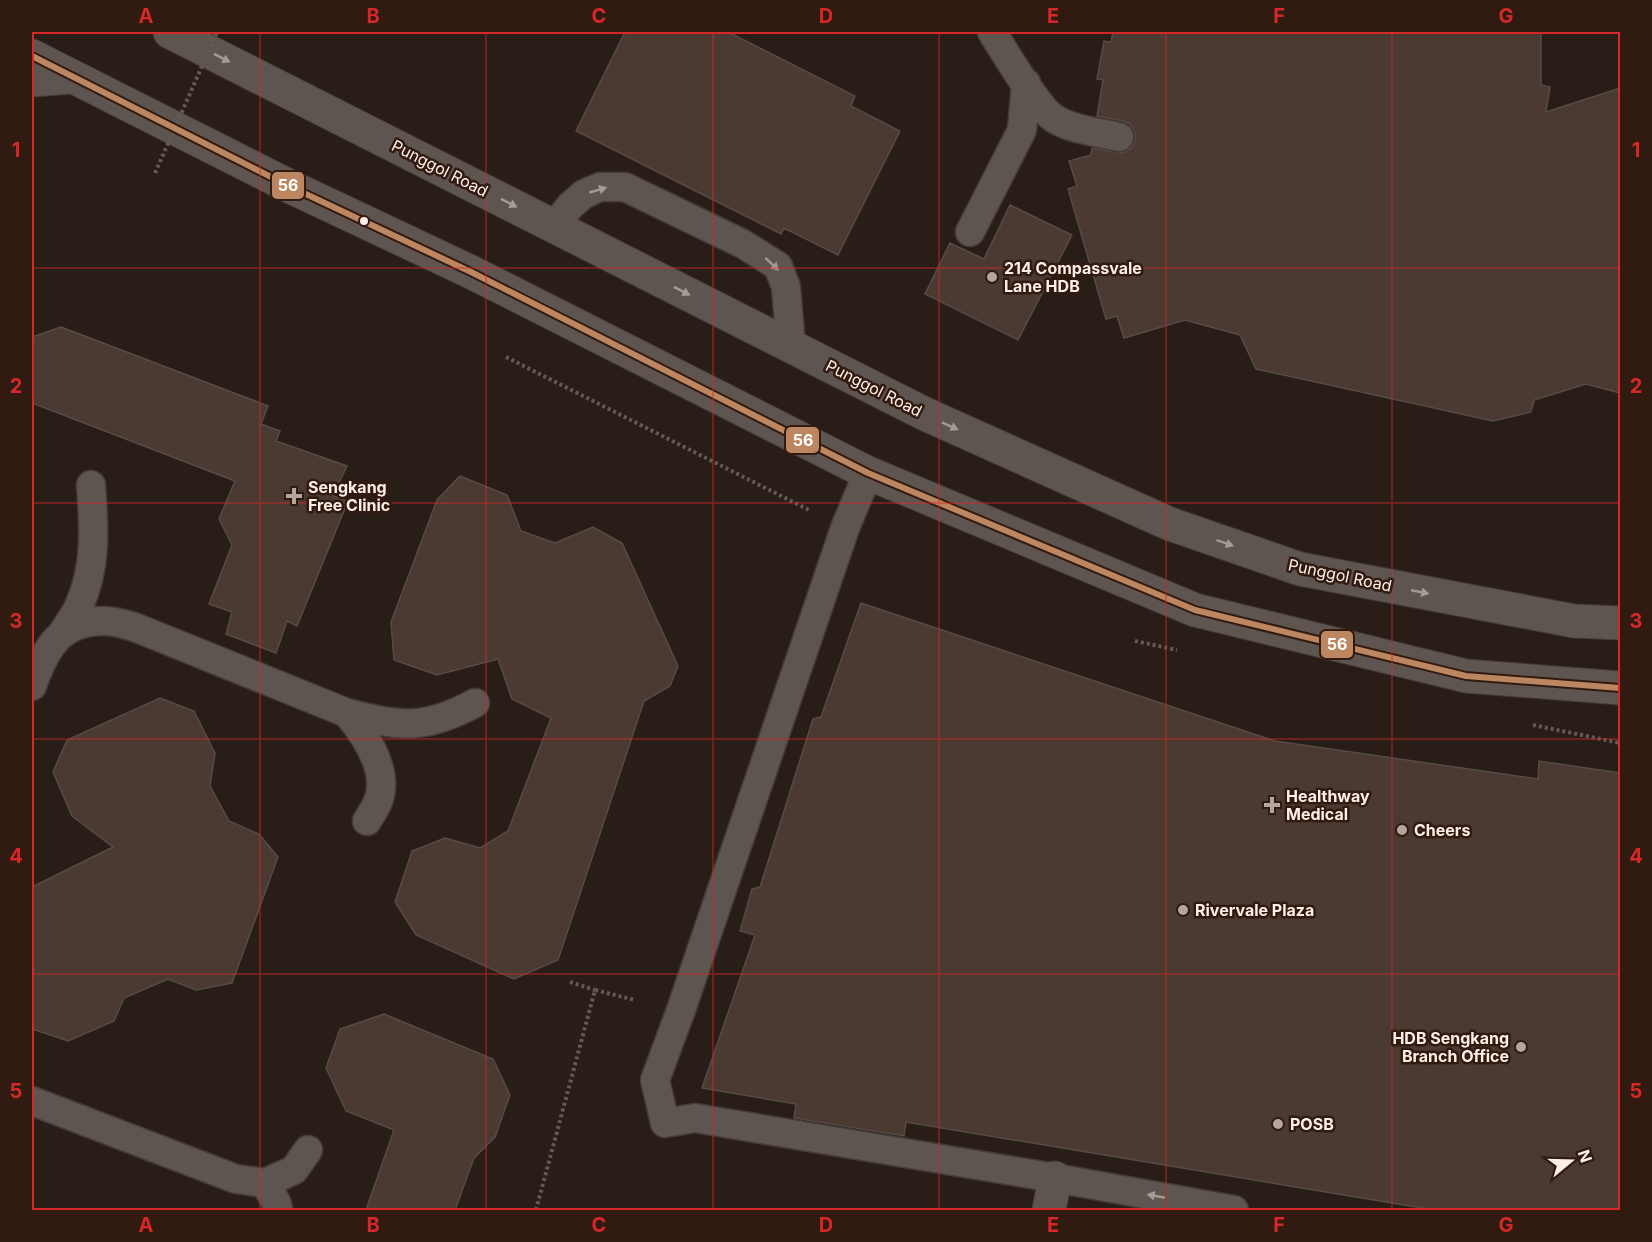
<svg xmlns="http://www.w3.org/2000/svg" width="1652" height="1242" font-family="Inter,sans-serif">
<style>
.building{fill:#4a3a32;stroke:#564b46;stroke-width:1.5}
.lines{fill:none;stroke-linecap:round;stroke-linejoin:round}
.service-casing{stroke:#443a36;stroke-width:31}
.minor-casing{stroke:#443a36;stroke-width:35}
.secondary-casing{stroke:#443a36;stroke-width:35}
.path{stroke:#635955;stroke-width:4;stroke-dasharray:3 3;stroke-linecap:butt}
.service{stroke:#5e5550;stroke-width:28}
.minor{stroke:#5e5550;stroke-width:33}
.secondary{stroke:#5e5550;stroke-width:33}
.path-bridge{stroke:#635955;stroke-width:4;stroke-dasharray:3 3;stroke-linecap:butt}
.bus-1-casing{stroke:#311a10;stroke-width:10}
.bus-1{stroke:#bb8660;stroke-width:6}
.oneway{fill:#a69a94}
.grid{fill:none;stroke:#d62828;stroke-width:1.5;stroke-opacity:0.55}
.bus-dot{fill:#ffeee7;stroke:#311a10;stroke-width:2}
.poi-dot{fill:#b4a59f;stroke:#311a10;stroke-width:2}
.labels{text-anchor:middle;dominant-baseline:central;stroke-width:5;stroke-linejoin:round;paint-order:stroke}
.street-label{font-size:16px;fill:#ffeee7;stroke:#311a10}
.poi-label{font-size:16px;font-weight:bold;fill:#ffeee7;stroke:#311a10;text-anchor:start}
.line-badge{stroke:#311a10;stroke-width:2}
.badge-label{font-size:16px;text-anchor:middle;font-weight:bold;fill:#fff}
.neatline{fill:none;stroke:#d62828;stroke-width:2}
.grid-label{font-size:20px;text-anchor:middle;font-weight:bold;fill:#d62828}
</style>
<rect width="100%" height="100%" fill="#291d18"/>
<!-- building -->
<path class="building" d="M 625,32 L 728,32 L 855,96 L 851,106 L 900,131 L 838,255 L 784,228 L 781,234 L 576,131 Z
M 1113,32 L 1541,32 L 1541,85 L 1550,87 L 1546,112 L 1620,88 L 1620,393 L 1586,384 L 1534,400 L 1531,412 L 1493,421 L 1256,369 L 1240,335 L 1185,320 L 1124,338 L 1117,316 L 1106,319 L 1068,189 L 1077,186 L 1069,161 L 1091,155 L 1092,148 L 1123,153 L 1131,148 L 1135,141 L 1135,133 L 1130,124 L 1123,121 L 1097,116 L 1103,80 L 1097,79 L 1104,41 L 1111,42 Z
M 1010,205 L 1072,235 L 1018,340 L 925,294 L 950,243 L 984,259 Z
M 61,327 L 268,406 L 261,424 L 280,431 L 276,441 L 347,466 L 333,496 L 348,501 L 297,626 L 287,621 L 276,653 L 226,634 L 232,612 L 209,604 L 232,545 L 219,519 L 235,481 L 32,403 L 32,337 Z
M 460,476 L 507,495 L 521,531 L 555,543 L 593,527 L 622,543 L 678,666 L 670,686 L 644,701 L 558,960 L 514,979 L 416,935 L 395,902 L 412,851 L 445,838 L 480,848 L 508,831 L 551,718 L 512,699 L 498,659 L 437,675 L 394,660 L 391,622 L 437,500 Z
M 861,603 L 1275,741 L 1538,779 L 1539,761 L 1620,773 L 1620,1210 L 1434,1210 L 906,1122 L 904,1136 L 794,1118 L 796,1104 L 702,1088 L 755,935 L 740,931 L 752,889 L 760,887 L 813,719 L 821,717 Z
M 160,698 L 194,711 L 215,753 L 210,786 L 229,821 L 259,834 L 278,857 L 232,983 L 196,990 L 168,979 L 124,998 L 114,1021 L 68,1041 L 32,1029 L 32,887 L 113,847 L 72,816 L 53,772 L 67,740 Z
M 384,1014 L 493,1059 L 510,1095 L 495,1137 L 474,1158 L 455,1210 L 366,1210 L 394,1130 L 346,1111 L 326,1068 L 340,1029 Z"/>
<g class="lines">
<!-- service casing -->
<g class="service-casing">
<path id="service" d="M 992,32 C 1005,52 1037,108 1055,119 C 1073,130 1098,132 1119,137
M 554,226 L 571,205 L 584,194 L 600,187 L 625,187 L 743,244 L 778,266 L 786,287 L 791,346
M 970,232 L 1022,130 L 1026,83
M 868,473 L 845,528 L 681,1010 L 655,1080 L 665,1123 L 695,1118 L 1055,1178 L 1234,1210
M 62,634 C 67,625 75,616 79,606 C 97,566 94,527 91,485
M 32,686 C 45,649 60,620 105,621 C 116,621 127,625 137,628 L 347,713 C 399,727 426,730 475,703
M 347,713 C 366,736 391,773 377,804 C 374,810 370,816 367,821
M 32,1101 L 236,1179 L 265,1183 L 294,1170 L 308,1150
M 265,1183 L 277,1204 L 278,1210"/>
</g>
<!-- minor casing -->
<g class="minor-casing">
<path id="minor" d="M 32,80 L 72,77
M 1049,1210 L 1055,1178"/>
</g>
<!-- secondary casing -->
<g class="secondary-casing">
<path id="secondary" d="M 170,32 L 925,414 L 1170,524 L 1300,569 L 1574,621 L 1620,623
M 32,56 L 291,187 L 471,272 L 868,473 L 1195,610 L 1466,676 L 1620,688"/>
</g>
<!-- path -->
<path class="path" d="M 506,357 L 809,510
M 1135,641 L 1177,650
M 1533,725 L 1620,743
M 570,982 L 595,990
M 536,1210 L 595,990 L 635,1000"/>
<!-- service -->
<use href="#service" class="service"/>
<!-- minor -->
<use href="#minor" class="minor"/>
<!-- secondary -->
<use href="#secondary" class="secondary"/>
<!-- path-bridge -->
<path class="path-bridge" d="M 155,173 L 217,32"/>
<!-- bus-1 casing -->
<g class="bus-1-casing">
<path id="bus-1" d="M 32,56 L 291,187 L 471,272 L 868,473 L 1195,610 L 1466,676 L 1620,688"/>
</g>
<!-- bus-1 -->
<use href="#bus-1" class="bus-1"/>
</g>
<!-- one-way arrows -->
<defs><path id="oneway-solid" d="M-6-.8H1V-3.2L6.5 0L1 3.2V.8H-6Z" transform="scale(1.5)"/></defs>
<g class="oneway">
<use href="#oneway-solid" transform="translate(222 58) rotate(27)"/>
<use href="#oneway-solid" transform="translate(598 190) rotate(-16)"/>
<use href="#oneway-solid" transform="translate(509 203) rotate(27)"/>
<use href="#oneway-solid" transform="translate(772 264) rotate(43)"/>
<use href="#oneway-solid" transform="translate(682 291) rotate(27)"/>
<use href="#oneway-solid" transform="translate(950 426) rotate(24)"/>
<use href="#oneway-solid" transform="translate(1225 543) rotate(19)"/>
<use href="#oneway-solid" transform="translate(1420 592) rotate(11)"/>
<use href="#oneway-solid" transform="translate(1156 1196) rotate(-170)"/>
</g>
<!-- grid -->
<path class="grid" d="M 260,32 L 260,1210M 486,32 L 486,1210M 713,32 L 713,1210M 939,32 L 939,1210M 1166,32 L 1166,1210M 1392,32 L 1392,1210M 32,268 L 1620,268M 32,503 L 1620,503M 32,739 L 1620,739M 32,974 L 1620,974"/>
<!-- markers -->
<circle class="bus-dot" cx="364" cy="221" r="5"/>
<g class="poi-dot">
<circle cx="992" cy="277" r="6"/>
<path d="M291 487h6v6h6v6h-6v6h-6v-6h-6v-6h6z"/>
<path d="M1269 796h6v6h6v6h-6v6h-6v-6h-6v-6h6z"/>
<circle cx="1402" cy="830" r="6"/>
<circle cx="1183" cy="910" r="6"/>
<circle cx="1521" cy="1047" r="6"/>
<circle cx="1278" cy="1124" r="6"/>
</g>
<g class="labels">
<!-- street labels -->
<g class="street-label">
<text transform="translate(440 168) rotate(27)">Punggol Road</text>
<text transform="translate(874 388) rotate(27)">Punggol Road</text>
<text transform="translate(1340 575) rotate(12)">Punggol Road</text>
</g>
<!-- poi labels -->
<g class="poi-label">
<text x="1004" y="268">214 Compassvale<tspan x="1004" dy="18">Lane HDB</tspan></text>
<text x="308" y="487">Sengkang<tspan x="308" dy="18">Free Clinic</tspan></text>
<text x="1286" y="796">Healthway<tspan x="1286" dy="18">Medical</tspan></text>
<text x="1414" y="830">Cheers</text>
<text x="1195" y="910">Rivervale Plaza</text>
<text x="1509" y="1038" text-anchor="end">HDB Sengkang<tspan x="1509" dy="18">Branch Office</tspan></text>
<text x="1290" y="1124">POSB</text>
</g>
</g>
<g class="line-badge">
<rect x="271" y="171" width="34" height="29" rx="6" fill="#bb8660"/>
<rect x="785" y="426" width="35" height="28" rx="6" fill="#bb8660"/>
<rect x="1320" y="630" width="34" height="29" rx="6" fill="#bb8660"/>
</g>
<g class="badge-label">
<text x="288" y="191">56</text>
<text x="803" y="446">56</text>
<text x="1337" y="650">56</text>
</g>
<!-- border -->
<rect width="1652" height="1242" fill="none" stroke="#311a10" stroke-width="66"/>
<!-- north arrow -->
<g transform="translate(1571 1161) rotate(71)" stroke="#311a10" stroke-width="4.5" paint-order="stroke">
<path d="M0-4.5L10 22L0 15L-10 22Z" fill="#ffeee7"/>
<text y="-9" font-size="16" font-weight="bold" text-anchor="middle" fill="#ffeee7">N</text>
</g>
<rect x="33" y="33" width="1586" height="1176" class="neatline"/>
<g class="grid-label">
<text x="146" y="23">A</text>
<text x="373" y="23">B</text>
<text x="599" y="23">C</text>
<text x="826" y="23">D</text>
<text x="1053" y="23">E</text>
<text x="1279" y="23">F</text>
<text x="1506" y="23">G</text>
<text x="16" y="157">1</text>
<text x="1636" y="157">1</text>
<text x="16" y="393">2</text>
<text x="1636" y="393">2</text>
<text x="16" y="628">3</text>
<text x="1636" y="628">3</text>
<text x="16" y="863">4</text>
<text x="1636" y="863">4</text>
<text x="16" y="1098">5</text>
<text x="1636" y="1098">5</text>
<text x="146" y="1232">A</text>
<text x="373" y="1232">B</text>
<text x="599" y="1232">C</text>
<text x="826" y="1232">D</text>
<text x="1053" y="1232">E</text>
<text x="1279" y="1232">F</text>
<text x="1506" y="1232">G</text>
</g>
</svg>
